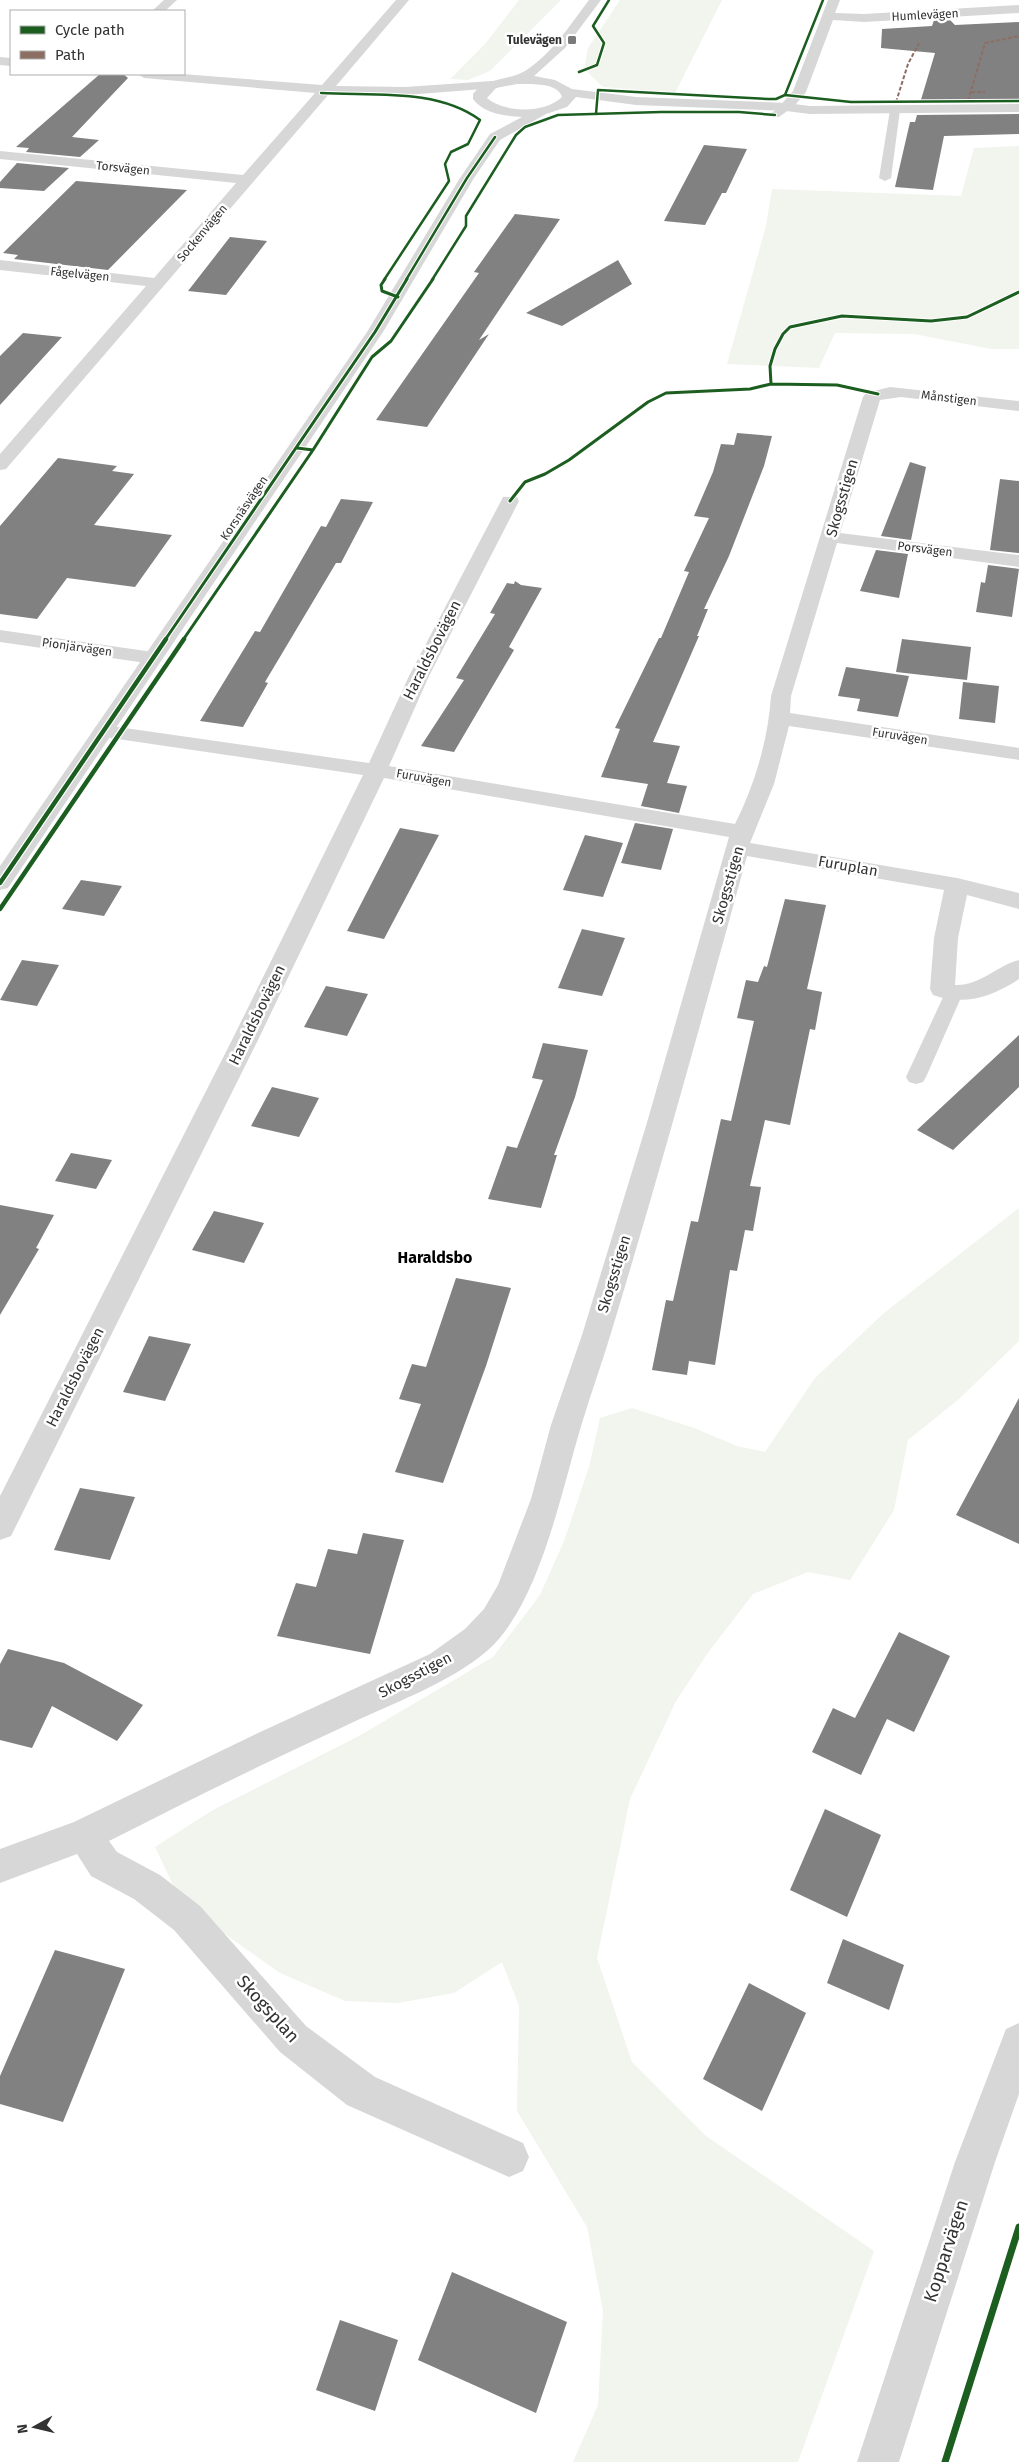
<svg xmlns="http://www.w3.org/2000/svg" width="1019" height="2462" font-family="'Fira Sans',sans-serif">
<style>
.green{fill:#f1f5ed}
.building{fill:#818181}
.lines{fill:none;stroke-linecap:round;stroke-linejoin:round}
.service{fill:#d7d7d7;fill-rule:evenodd}
.minor{fill:#d7d7d7;fill-rule:evenodd}
.tertiary{fill:#d7d7d7;fill-rule:evenodd}
.quiet{stroke:#8d6e63;stroke-width:2;stroke-dasharray:4 2;stroke-linecap:butt}
.cycleway-far3-casing{stroke:#fff;stroke-width:4.5}
.cycleway-far2-casing{stroke:#fff;stroke-width:5}
.cycleway-far1-casing{stroke:#fff;stroke-width:7}
.cycleway-casing{stroke:#fff;stroke-width:10}
.cycleway-far3{stroke:#1b5e20;stroke-width:2.5}
.cycleway-far2{stroke:#1b5e20;stroke-width:3}
.cycleway-far1{stroke:#1b5e20;stroke-width:4.5}
.cycleway{stroke:#1b5e20;stroke-width:7}
.poi-dot{fill:#7a7a7a;stroke:#fff;stroke-width:2}
.labels{text-anchor:middle;dominant-baseline:central;stroke-width:5;stroke-linejoin:round;paint-order:stroke}
.far-street-label{font-size:12px;fill:#333;stroke:#fff}
.far-poi-label{font-size:12px;font-weight:bold;fill:#333;stroke:#fff;text-anchor:end}
.street-label{font-size:15px;fill:#333;stroke:#fff}
.neighbourhood-label{font-size:16px;font-weight:bold;fill:#000;stroke:#fff}
.near-street-label{font-size:18px;fill:#333;stroke:#fff}
</style>
<rect width="100%" height="100%" fill="#fff"/>
<!-- green -->
<path class="green" d="M 519,0 L 561,0 L 490,71 L 468,80 L 450,79 L 485,44 Z
M 620,0 L 722,0 L 675,93 L 603,87 L 584,69 L 588,48 Z
M 1019,146 L 1019,349 L 991,349 L 914,334 L 835,333 L 819,368 L 727,364 L 766,226 L 772,189 L 961,196 L 974,148 Z
M 1019,1208 L 1019,1341 L 959,1399 L 908,1440 L 894,1510 L 850,1580 L 808,1572 L 753,1594 L 707,1654 L 676,1701 L 630,1799 L 597,1958 L 632,2062 L 706,2136 L 874,2251 L 798,2462 L 573,2462 L 598,2405 L 603,2311 L 587,2227 L 517,2111 L 519,2006 L 502,1962 L 454,1993 L 398,2003 L 345,2001 L 280,1973 L 222,1932 L 173,1885 L 155,1847 L 213,1810 L 359,1736 L 493,1657 L 540,1595 L 564,1541 L 589,1467 L 600,1418 L 632,1408 L 694,1428 L 737,1446 L 765,1452 L 815,1378 L 884,1313 Z"/>
<!-- building -->
<path class="building" d="M 949,19 L 955,25 L 1019,22 L 1019,102 L 920,103 L 935,53 L 881,48 L 882,29 L 932,26 L 934,20 Z
M 100,74 L 123,74 L 128,78 L 72,137 L 99,140 L 80,157 L 26,152 L 29,148 L 16,147 Z
M 1019,114 L 1019,134 L 944,136 L 933,190 L 895,187 L 910,122 L 915,122 L 917,115 Z
M 704,145 L 747,149 L 726,193 L 722,193 L 705,225 L 664,221 Z
M 17,163 L 69,168 L 44,191 L 0,188 L 0,182 Z
M 76,181 L 187,190 L 108,270 L 14,259 L 18,255 L 3,253 Z
M 515,214 L 560,219 L 479,340 L 489,334 L 427,427 L 376,420 L 479,273 L 474,272 Z
M 230,237 L 267,241 L 226,295 L 188,291 Z
M 618,260 L 632,284 L 562,326 L 526,313 Z
M 23,333 L 62,337 L 0,405 L 0,356 Z
M 737,433 L 772,436 L 764,466 L 729,556 L 704,609 L 708,609 L 697,636 L 699,636 L 653,742 L 680,746 L 667,783 L 687,786 L 679,813 L 641,806 L 648,784 L 601,777 L 620,729 L 615,728 L 659,638 L 661,638 L 689,572 L 684,571 L 709,518 L 694,516 L 713,472 L 721,444 L 734,445 Z
M 58,458 L 117,466 L 112,471 L 134,474 L 94,525 L 172,535 L 135,587 L 67,578 L 37,619 L 0,614 L 0,526 Z
M 910,462 L 926,467 L 911,540 L 881,536 Z
M 1000,479 L 1019,481 L 1019,553 L 990,550 Z
M 341,499 L 373,502 L 341,563 L 336,563 L 265,682 L 268,683 L 243,727 L 200,721 L 255,631 L 260,632 L 321,526 L 326,527 Z
M 876,550 L 908,554 L 899,598 L 860,591 Z
M 988,565 L 1019,569 L 1012,617 L 976,612 L 981,582 L 985,583 Z
M 515,581 L 521,585 L 542,588 L 509,647 L 514,650 L 454,752 L 421,746 L 464,680 L 456,678 L 495,614 L 490,613 L 507,583 L 514,584 Z
M 902,639 L 971,647 L 967,680 L 896,672 Z
M 846,667 L 909,676 L 898,717 L 857,711 L 860,699 L 838,696 Z
M 963,682 L 999,686 L 995,723 L 959,719 Z
M 635,823 L 673,829 L 661,870 L 621,863 Z
M 400,828 L 439,835 L 384,939 L 347,931 Z
M 585,835 L 623,843 L 603,897 L 563,890 Z
M 81,880 L 122,886 L 104,916 L 62,909 Z
M 785,899 L 826,905 L 807,989 L 822,992 L 815,1030 L 810,1029 L 790,1125 L 765,1120 L 750,1186 L 761,1187 L 753,1231 L 745,1230 L 737,1271 L 730,1270 L 715,1365 L 689,1361 L 687,1375 L 652,1370 L 666,1300 L 673,1301 L 691,1221 L 698,1222 L 721,1119 L 731,1121 L 754,1021 L 737,1018 L 746,980 L 758,982 L 764,966 L 767,967 Z
M 582,929 L 625,938 L 602,996 L 558,988 Z
M 22,960 L 59,965 L 37,1006 L 0,1000 Z
M 326,986 L 368,994 L 347,1036 L 304,1027 Z
M 1019,1035 L 1019,1087 L 953,1150 L 917,1130 Z
M 543,1043 L 588,1050 L 575,1097 L 554,1155 L 557,1155 L 541,1208 L 488,1199 L 507,1146 L 517,1148 L 543,1080 L 532,1078 Z
M 272,1087 L 319,1098 L 299,1137 L 251,1126 Z
M 71,1153 L 112,1160 L 96,1189 L 55,1181 Z
M 0,1205 L 54,1215 L 36,1248 L 39,1249 L 0,1315 Z
M 214,1211 L 264,1223 L 244,1263 L 192,1250 Z
M 456,1278 L 511,1288 L 486,1366 L 443,1483 L 395,1472 L 421,1404 L 399,1399 L 412,1364 L 426,1367 Z
M 149,1336 L 191,1344 L 165,1401 L 123,1392 Z
M 1019,1398 L 1019,1544 L 956,1515 Z
M 80,1488 L 135,1497 L 110,1560 L 54,1550 Z
M 363,1533 L 404,1540 L 370,1654 L 277,1636 L 296,1583 L 316,1587 L 328,1549 L 357,1554 Z
M 899,1632 L 950,1656 L 914,1732 L 887,1719 L 861,1775 L 812,1752 L 833,1708 L 855,1718 Z
M 8,1649 L 64,1663 L 143,1705 L 117,1741 L 52,1706 L 32,1748 L 0,1740 L 0,1664 Z
M 825,1809 L 881,1835 L 847,1917 L 790,1890 Z
M 843,1939 L 904,1965 L 889,2010 L 827,1983 Z
M 55,1950 L 125,1969 L 63,2122 L 0,2104 L 0,2076 Z
M 749,1983 L 806,2013 L 762,2111 L 703,2079 Z
M 452,2272 L 567,2322 L 536,2413 L 418,2360 Z
M 340,2320 L 398,2340 L 375,2411 L 316,2390 Z"/>
<g class="lines">
<!-- service -->
<path class="service" d="M 786,104 L 790,105 L 790,109 L 779,117 L 771,117 L 771,113 Z
M 895,107 L 900,110 L 891,178 L 885,181 L 879,178 L 890,110 Z
M 954,987 L 961,989 L 963,993 L 926,1077 L 923,1082 L 916,1084 L 909,1082 L 906,1077 L 945,993 L 947,989 Z"/>
<!-- minor -->
<path class="minor" d="M 164,0 L 177,0 L 165,11 L 152,11 Z
M 396,0 L 409,0 L 336,86 L 405,87 L 492,81 L 499,85 L 497,88 L 405,95 L 329,94 L 6,469 L 0,470 L 0,454 L 146,286 L 0,270 L 0,260 L 154,278 L 236,183 L 0,159 L 0,151 L 243,175 L 315,93 L 144,78 L 138,74 L 182,74 L 322,85 Z
M 828,0 L 840,0 L 835,13 L 864,14 L 1019,5 L 1019,13 L 864,22 L 833,20 L 806,92 L 791,110 L 781,110 L 779,107 L 793,91 Z
M 0,57 L 11,58 L 11,66 L 0,65 Z
M 890,387 L 1019,401 L 1019,411 L 901,397 L 880,400 L 840,533 L 1019,555 L 1019,567 L 837,543 L 791,696 L 790,713 L 1019,748 L 1019,760 L 789,726 L 774,784 L 750,843 L 957,878 L 1019,893 L 1019,909 L 967,895 L 958,938 L 955,985 C 980,986 996,966 1019,960 L 1019,979 C 991,997 965,1006 933,995 L 930,989 L 934,938 L 944,890 L 747,856 C 703,1015 659,1175 611,1333 C 602,1363 591,1393 582,1423 C 562,1488 540,1604 488,1650 C 449,1684 390,1704 343,1727 C 264,1763 186,1802 109,1841 L 117,1852 L 160,1875 L 200,1906 L 306,2026 L 375,2077 L 523,2143 L 529,2157 L 523,2171 L 509,2177 L 347,2105 L 280,2052 L 174,1930 L 134,1899 L 91,1876 L 77,1854 L 0,1883 L 0,1849 L 74,1822 L 258,1733 L 430,1654 L 465,1629 L 484,1609 L 498,1585 L 531,1499 L 551,1425 L 582,1335 L 646,1126 L 729,837 L 384,778 L 258,1040 L 11,1536 L 0,1540 L 0,1496 L 232,1040 L 363,775 L 104,737 L 96,736 L 93,731 L 96,726 L 104,725 L 369,763 L 409,676 L 501,501 L 503,497 L 517,497 L 519,501 L 429,676 L 389,766 L 735,824 C 755,784 768,740 771,696 L 863,397 L 866,393 Z
M 0,630 L 153,652 L 160,654 L 163,658 L 160,662 L 153,664 L 0,642 Z"/>
<!-- tertiary -->
<path class="tertiary" d="M 589,0 L 601,0 L 565,48 L 534,76 L 555,80 L 572,89 L 636,97 L 786,103 L 810,106 L 1019,104 L 1019,112 L 810,114 L 786,111 L 636,105 L 576,97 L 567,107 L 546,114 L 500,140 L 474,178 L 383,332 L 8,888 L 0,890 L 0,866 L 367,332 L 460,178 L 490,134 L 522,117 C 505,116 484,114 473,99 L 473,94 C 486,77 508,81 525,71 C 552,54 570,25 589,0 ZM 517,84 C 529,84 558,82 562,97 C 544,114 505,113 487,98 L 496,88 Z
M 1019,2023 L 1019,2094 L 995,2162 L 899,2462 L 857,2462 L 955,2162 L 1006,2029 Z"/>
<!-- quiet -->
<path class="quiet" d="M 971,92 L 985,92
M 968,101 L 985,43 L 1019,36
M 896,102 L 908,64 L 919,43"/>
<!-- cycleway-far3 casing -->
<g class="cycleway-far3-casing">
<path id="cycleway-far3" d="M 579,72 L 597,65 L 604,43 L 593,26 L 609,0
M 321,93 C 372,96 437,88 480,120 L 468,144 L 451,152 L 445,164 L 449,181 L 384,280
M 785,95 L 823,0
M 596,114 L 598,90 L 768,99 L 776,99 L 785,95 L 851,102 L 1019,101
M 406,280 L 467,178 L 495,137
M 432,280 L 466,226 L 466,216 L 516,135 L 525,127 L 558,115 L 661,112 L 739,112 L 775,115"/>
</g>
<!-- cycleway-far2 casing -->
<g class="cycleway-far2-casing">
<path id="cycleway-far2" d="M 385,279 L 381,285 L 382,291 L 398,297
M 771,384 L 770,366 L 775,349 L 783,334 L 790,327 L 842,316 L 931,321 L 967,317 L 1019,292
M 297,448 L 313,450 L 372,357 L 391,341 L 433,279
M 510,501 L 525,482 L 545,474 L 569,460 L 648,402 L 666,393 L 750,389 L 771,384 L 837,385 L 878,394
M 165,640 L 375,332 L 407,279
M 183,640 L 313,450"/>
</g>
<!-- cycleway-far1 casing -->
<g class="cycleway-far1-casing">
<path id="cycleway-far1" d="M 0,883 L 166,639
M 0,909 L 184,639"/>
</g>
<!-- cycleway casing -->
<g class="cycleway-casing">
<path id="cycleway" d="M 945,2462 L 1019,2227"/>
</g>
<!-- cycleway-far3 -->
<use href="#cycleway-far3" class="cycleway-far3"/>
<!-- cycleway-far2 -->
<use href="#cycleway-far2" class="cycleway-far2"/>
<!-- cycleway-far1 -->
<use href="#cycleway-far1" class="cycleway-far1"/>
<!-- cycleway -->
<use href="#cycleway" class="cycleway"/>
</g>
<!-- markers -->
<rect class="poi-dot" x="567" y="35" width="10" height="10" rx="2.5"/>
<g class="labels">
<!-- far-street labels -->
<g class="far-street-label">
<text transform="translate(925 15) rotate(-3)">Humlevägen</text>
<text transform="translate(123 168) rotate(6)">Torsvägen</text>
<text transform="translate(202 233) rotate(-50)">Sockenvägen</text>
<text transform="translate(80 274) rotate(6)">Fågelvägen</text>
<text transform="translate(949 398) rotate(7)">Månstigen</text>
<text transform="translate(244 508) rotate(-56)">Korsnäsvägen</text>
<text transform="translate(925 549) rotate(7)">Porsvägen</text>
<text transform="translate(77 647) rotate(8)">Pionjärvägen</text>
<text transform="translate(900 736) rotate(9)">Furuvägen</text>
<text transform="translate(424 778) rotate(10)">Furuvägen</text>
</g>
<!-- far-poi labels -->
<g class="far-poi-label">
<text x="562" y="40">Tulevägen</text>
</g>
<!-- street labels -->
<g class="street-label">
<text transform="translate(842 498) rotate(-74)">Skogsstigen</text>
<text transform="translate(432 650) rotate(-63)">Haraldsbovägen</text>
<text transform="translate(848 866) rotate(10)">Furuplan</text>
<text transform="translate(728 885) rotate(-74)">Skogsstigen</text>
<text transform="translate(257 1015) rotate(-64)">Haraldsbovägen</text>
<text transform="translate(614 1274) rotate(-73)">Skogsstigen</text>
<text transform="translate(75 1377) rotate(-63)">Haraldsbovägen</text>
<text transform="translate(415 1675) rotate(-28)">Skogsstigen</text>
</g>
<!-- neighbourhood labels -->
<g class="neighbourhood-label">
<text x="435" y="1257">Haraldsbo</text>
</g>
<!-- near-street labels -->
<g class="near-street-label">
<text transform="translate(268 2009) rotate(48)">Skogsplan</text>
<text transform="translate(946 2251) rotate(-72)">Kopparvägen</text>
</g>
</g>
<!-- legend -->
<rect x="10" y="10" width="175" height="65" fill="#ffffff" stroke="#adadad"/>
<rect x="20" y="26" width="25" height="8" fill="#1b5e20" stroke="#adadad"/>
<text x="55" y="35" font-size="15" fill="#333333">Cycle path</text>
<rect x="20" y="51" width="25" height="8" fill="#8d6e63" stroke="#adadad"/>
<text x="55" y="60" font-size="15" fill="#333333">Path</text>
<!-- north arrow -->
<g transform="translate(35 2427) rotate(262)" stroke="#ffffff" stroke-width="4" paint-order="stroke">
<path d="M0-4L9 19L0 12L-9 19Z" fill="#333333"/>
<text y="-8" font-size="14" font-weight="bold" text-anchor="middle" fill="#333333">N</text>
</g>
</svg>
